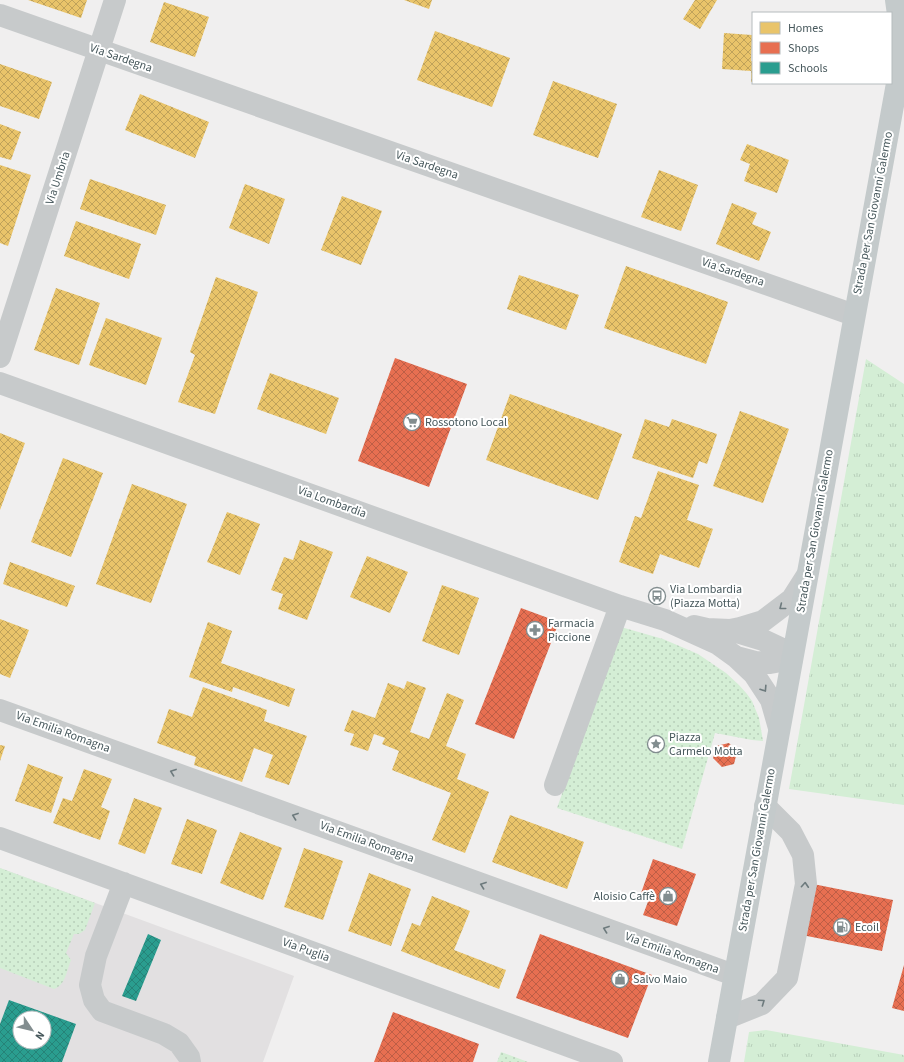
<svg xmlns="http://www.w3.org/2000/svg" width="904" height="1062" font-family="'Source Sans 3',sans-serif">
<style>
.education{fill:#e2e0e1;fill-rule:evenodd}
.grass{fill:url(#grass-tufts)}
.park{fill:url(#park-dots)}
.homes{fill:url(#homes-cross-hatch)}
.shops{fill:url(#shops-cross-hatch)}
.schools{fill:url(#schools-cross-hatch);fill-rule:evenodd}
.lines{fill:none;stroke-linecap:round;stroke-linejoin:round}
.minor{stroke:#c7cacb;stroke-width:22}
.major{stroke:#c4cacb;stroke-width:22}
.oneway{stroke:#6d7a7d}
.labels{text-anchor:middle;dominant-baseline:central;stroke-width:4;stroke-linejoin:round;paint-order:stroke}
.street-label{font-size:12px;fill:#47585c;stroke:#fff}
.poi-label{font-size:12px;fill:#47585c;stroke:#fff;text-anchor:start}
</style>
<defs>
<pattern id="grass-tufts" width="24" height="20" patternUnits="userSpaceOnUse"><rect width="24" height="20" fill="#d4eed5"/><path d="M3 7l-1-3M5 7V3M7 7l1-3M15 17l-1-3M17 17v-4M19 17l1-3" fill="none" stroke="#b7ceb9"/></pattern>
<pattern id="park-dots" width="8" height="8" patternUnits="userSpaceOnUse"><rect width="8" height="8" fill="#d4eed5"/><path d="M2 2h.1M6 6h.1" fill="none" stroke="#b7ceb9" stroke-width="1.8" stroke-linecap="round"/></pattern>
<pattern id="homes-cross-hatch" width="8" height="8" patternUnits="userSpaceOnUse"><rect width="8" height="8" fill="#e9c46a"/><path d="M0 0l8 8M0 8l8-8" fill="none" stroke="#bfa25a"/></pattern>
<pattern id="shops-cross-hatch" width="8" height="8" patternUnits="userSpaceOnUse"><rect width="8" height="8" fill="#e76f51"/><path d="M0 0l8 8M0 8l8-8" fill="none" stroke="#bd5e46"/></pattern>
<pattern id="schools-cross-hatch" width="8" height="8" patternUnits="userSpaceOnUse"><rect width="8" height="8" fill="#2a9d8f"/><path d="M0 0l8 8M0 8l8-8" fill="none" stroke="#268378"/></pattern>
</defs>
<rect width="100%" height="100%" fill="#f0efef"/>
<!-- education -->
<path class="education" d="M 0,868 L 294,976 L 263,1062 L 0,1062 ZM 20,1018 L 44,1018 L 44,1042 L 20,1042 Z"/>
<!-- grass -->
<path class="grass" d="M 866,359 L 904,384 L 904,805 L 789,789 Z
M 766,1030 L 904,1055 L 904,1062 L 744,1062 L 749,1032 Z"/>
<!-- park -->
<path class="park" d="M 621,627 L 663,639 L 698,654 L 726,673 L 739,685 L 747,694 L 752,701 L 759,718 L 763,741 L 752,740 L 715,733 L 682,849 L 557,808 Z
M 0,868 L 95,903 L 85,930 L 79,934 L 74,934 L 66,953 L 71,960 C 67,970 65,986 54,989 L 0,968 Z
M 501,1052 L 528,1062 L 497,1062 Z"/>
<!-- homes -->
<path class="homes" d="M 28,0 L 87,0 L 81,18 Z
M 404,0 L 432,0 L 429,9 Z
M 695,0 L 717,0 L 700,29 L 683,19 Z
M 164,2 L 209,17 L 195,57 L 150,42 Z
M 435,31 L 510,58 L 492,107 L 417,80 Z
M 724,33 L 752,35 L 751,61 L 753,61 L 753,82 L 751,82 L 751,71 L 722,69 Z
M 0,64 L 52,82 L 39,119 L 0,106 Z
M 553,81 L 617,104 L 598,158 L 533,135 Z
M 140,94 L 209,122 L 195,158 L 125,130 Z
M 0,124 L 21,132 L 11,160 L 0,157 Z
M 747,144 L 789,160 L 777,193 L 744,181 L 750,164 L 740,160 Z
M 0,165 L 31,175 L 8,246 L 0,243 Z
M 659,170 L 698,185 L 681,231 L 641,217 Z
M 90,179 L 166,205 L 156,235 L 80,209 Z
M 245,184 L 285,199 L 269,244 L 229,228 Z
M 342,196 L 382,211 L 361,265 L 321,250 Z
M 732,203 L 757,213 L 752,224 L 771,232 L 759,261 L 716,244 Z
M 76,221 L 141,244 L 129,279 L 64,256 Z
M 626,266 L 728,302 L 706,364 L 604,328 Z
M 519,275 L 579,295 L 566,330 L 507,309 Z
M 216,277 L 258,292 L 215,414 L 178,402 L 195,355 L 190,352 Z
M 56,288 L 100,303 L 79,365 L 34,350 Z
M 106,318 L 162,338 L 146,385 L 89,365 Z
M 270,373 L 339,398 L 326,434 L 257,409 Z
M 510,394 L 622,434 L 598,500 L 486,460 Z
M 740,411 L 789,429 L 763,503 L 713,486 Z
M 645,419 L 669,427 L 672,419 L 717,434 L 707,464 L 699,461 L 693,478 L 632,458 Z
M 0,433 L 25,443 L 0,510 Z
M 63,458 L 103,473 L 71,557 L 31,542 Z
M 658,471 L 699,485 L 687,520 L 713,529 L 699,568 L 660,554 L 653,574 L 619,562 L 635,516 L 641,518 Z
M 132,484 L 187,504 L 151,603 L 96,584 Z
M 227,512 L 260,524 L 240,575 L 207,562 Z
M 300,540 L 333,552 L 307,620 L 278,609 L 283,594 L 271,590 L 284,557 L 293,560 Z
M 367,556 L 408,572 L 390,613 L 350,597 Z
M 10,562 L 75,586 L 67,607 L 3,584 Z
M 442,585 L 479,598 L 459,655 L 422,641 Z
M 0,619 L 29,630 L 10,678 L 0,674 Z
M 208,622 L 232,631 L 221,663 L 295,689 L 289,707 L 233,687 L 232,692 L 189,677 Z
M 407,681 L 426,688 L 410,732 L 429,739 L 447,693 L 464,700 L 446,746 L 466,754 L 457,779 L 489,792 L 465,853 L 432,840 L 451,793 L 392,770 L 399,751 L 382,744 L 385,738 L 374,734 L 368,751 L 350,745 L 354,734 L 344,731 L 352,710 L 375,718 L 388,683 L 404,689 Z
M 203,687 L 267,710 L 264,721 L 307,736 L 289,785 L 265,777 L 273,755 L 254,748 L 242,782 L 194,765 L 196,757 L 157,743 L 169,709 L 192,717 Z
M 0,745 L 5,746 L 0,761 Z
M 28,764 L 63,777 L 51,813 L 15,801 Z
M 84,769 L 112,779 L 101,807 L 110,811 L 100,840 L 53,823 L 63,798 L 72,801 Z
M 134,798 L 162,808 L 145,854 L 118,844 Z
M 510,815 L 584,842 L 567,889 L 492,862 Z
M 187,819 L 217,830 L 202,874 L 171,864 Z
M 240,832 L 282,848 L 263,900 L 220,883 Z
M 304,848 L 343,861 L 323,920 L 284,907 Z
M 369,873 L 411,889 L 391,946 L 348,931 Z
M 432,896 L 470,911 L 454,950 L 506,970 L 499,989 L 401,951 L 412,923 L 420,926 Z"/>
<!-- shops -->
<path class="shops" d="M 395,358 L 467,384 L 429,487 L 358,461 Z
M 521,608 L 559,622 L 514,739 L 475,724 Z
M 729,743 L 737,752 L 734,764 L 722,767 L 713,758 L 716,746 Z
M 653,859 L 696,874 L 677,926 L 643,915 L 649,899 L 640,896 Z
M 798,881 L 893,900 L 882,951 L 787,932 Z
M 540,934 L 652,975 L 628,1038 L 516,998 Z
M 904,965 L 904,1011 L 892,1008 Z
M 393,1012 L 479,1044 L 473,1062 L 374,1062 Z"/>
<!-- schools -->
<path class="schools" d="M 148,934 L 161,940 L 136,1001 L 122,996 Z
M 9,1000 L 76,1024 L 62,1062 L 0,1062 L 0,1024 ZM 20,1018 L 44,1018 L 44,1042 L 20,1042 Z"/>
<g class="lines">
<!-- minor -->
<path class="minor" d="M 0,15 L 854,315
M 0,357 L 115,0
M 0,383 L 620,606 L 665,620 L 718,644 L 736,657 L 754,674 L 771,700 L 779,728
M 694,626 L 707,629 L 730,630 L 740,628 L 763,621 L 792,599 L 806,577
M 730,630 L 763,640 L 780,648 L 792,659
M 736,657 L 755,662 L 770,663 L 792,659
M 0,710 L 734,975
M 555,785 L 620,606
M 0,838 L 612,1062
M 124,883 L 96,956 L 90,985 L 94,1000 L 102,1011 L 164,1034 L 179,1043 L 189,1057 L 190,1062
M 727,1018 L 762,1004 L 787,978 L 806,884 L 803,855 L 791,832 L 765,806"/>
<!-- major -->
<path class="major" d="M 719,1062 L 896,89 L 901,62 L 900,29 L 896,0"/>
</g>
<!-- one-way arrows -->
<defs><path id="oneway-chevron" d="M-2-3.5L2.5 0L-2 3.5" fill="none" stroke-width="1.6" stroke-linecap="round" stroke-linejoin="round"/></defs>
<g class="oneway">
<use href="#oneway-chevron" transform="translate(782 607) rotate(142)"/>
<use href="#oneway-chevron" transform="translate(764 689) rotate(57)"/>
<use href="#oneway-chevron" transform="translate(173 772) rotate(-160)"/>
<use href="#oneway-chevron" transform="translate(295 816) rotate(-160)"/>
<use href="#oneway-chevron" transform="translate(483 885) rotate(-160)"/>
<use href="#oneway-chevron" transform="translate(805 885) rotate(-86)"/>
<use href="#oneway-chevron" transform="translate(606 929) rotate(-160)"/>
<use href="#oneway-chevron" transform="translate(762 1002) rotate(-35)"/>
</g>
<!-- icons -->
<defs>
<g id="supermarket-ring" transform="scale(0.9)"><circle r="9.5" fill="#fff" stroke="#828d8f" stroke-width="1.5"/><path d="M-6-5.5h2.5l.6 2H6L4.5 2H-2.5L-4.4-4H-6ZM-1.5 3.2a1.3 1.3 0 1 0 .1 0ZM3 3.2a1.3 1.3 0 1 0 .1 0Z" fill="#828d8f"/></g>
<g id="bus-ring" transform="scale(0.9)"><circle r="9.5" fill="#fff" stroke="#828d8f" stroke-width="1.5"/><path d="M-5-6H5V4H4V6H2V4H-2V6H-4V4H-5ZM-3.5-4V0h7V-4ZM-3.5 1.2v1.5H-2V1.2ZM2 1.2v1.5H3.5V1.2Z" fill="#828d8f"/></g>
<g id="pharmacy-ring" transform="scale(0.9)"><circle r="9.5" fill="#fff" stroke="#828d8f" stroke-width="1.5"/><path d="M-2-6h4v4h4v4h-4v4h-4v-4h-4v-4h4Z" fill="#828d8f"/></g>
<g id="sight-ring" transform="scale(0.9)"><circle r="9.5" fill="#fff" stroke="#828d8f" stroke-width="1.5"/><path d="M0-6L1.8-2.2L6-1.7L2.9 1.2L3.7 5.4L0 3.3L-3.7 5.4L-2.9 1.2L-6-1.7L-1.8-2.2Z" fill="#828d8f"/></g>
<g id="shop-ring" transform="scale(0.9)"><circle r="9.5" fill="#fff" stroke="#828d8f" stroke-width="1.5"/><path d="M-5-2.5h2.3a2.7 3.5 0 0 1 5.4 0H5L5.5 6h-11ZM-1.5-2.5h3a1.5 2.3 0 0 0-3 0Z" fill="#828d8f"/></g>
<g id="fuel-ring" transform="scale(0.9)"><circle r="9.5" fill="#fff" stroke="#828d8f" stroke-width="1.5"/><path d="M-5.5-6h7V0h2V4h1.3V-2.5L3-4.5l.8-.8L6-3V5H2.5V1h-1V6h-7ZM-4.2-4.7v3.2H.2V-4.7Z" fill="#828d8f"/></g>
</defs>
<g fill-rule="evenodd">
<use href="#supermarket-ring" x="412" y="422"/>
<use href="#bus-ring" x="657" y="596"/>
<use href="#pharmacy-ring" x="535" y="630"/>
<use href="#sight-ring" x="656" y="744"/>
<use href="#shop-ring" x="668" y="896"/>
<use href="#fuel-ring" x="842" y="927"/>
<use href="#shop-ring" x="620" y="979"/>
</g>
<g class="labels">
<!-- street labels -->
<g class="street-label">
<text transform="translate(121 58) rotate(19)">Via Sardegna</text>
<text transform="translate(427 165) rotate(19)">Via Sardegna</text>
<text transform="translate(58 178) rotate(-72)">Via Umbria</text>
<text transform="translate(873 213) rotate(-79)">Strada per San Giovanni Galermo</text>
<text transform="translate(733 272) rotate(19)">Via Sardegna</text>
<text transform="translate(332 502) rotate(20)">Via Lombardia</text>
<text transform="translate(815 531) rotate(-80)">Strada per San Giovanni Galermo</text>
<text transform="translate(63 732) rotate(20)">Via Emilia Romagna</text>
<text transform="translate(367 842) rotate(20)">Via Emilia Romagna</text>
<text transform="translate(757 850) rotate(-80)">Strada per San Giovanni Galermo</text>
<text transform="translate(306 950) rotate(20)">Via Puglia</text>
<text transform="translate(672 953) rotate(20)">Via Emilia Romagna</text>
</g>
<!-- poi labels -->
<g class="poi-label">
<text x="425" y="422">Rossotono Local</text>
<text x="670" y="589">Via Lombardia<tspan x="670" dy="14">(Piazza Motta)</tspan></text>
<text x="548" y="623">Farmacia<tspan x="548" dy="14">Piccione</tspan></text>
<text x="669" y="737">Piazza<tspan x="669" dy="14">Carmelo Motta</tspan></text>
<text x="655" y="896" text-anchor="end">Aloisio Caffè</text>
<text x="855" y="927">Ecoil</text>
<text x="633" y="979">Salvo Maio</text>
</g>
</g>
<!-- legend -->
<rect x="752" y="12" width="140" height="72" fill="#ffffff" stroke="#b5bcbe"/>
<rect x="760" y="22" width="20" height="12" fill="#e9c46a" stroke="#b5bcbe"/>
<text x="788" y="32" font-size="12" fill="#47585c">Homes</text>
<rect x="760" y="42" width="20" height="12" fill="#e76f51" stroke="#b5bcbe"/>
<text x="788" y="52" font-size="12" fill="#47585c">Shops</text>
<rect x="760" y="62" width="20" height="12" fill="#2a9d8f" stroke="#b5bcbe"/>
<text x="788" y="72" font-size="12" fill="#47585c">Schools</text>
<!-- north arrow -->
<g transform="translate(32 1030) rotate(125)"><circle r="19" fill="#ffffff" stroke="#b5bcbe"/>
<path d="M0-3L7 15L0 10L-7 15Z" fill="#828d8f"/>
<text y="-6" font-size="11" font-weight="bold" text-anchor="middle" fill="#47585c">N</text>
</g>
</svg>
